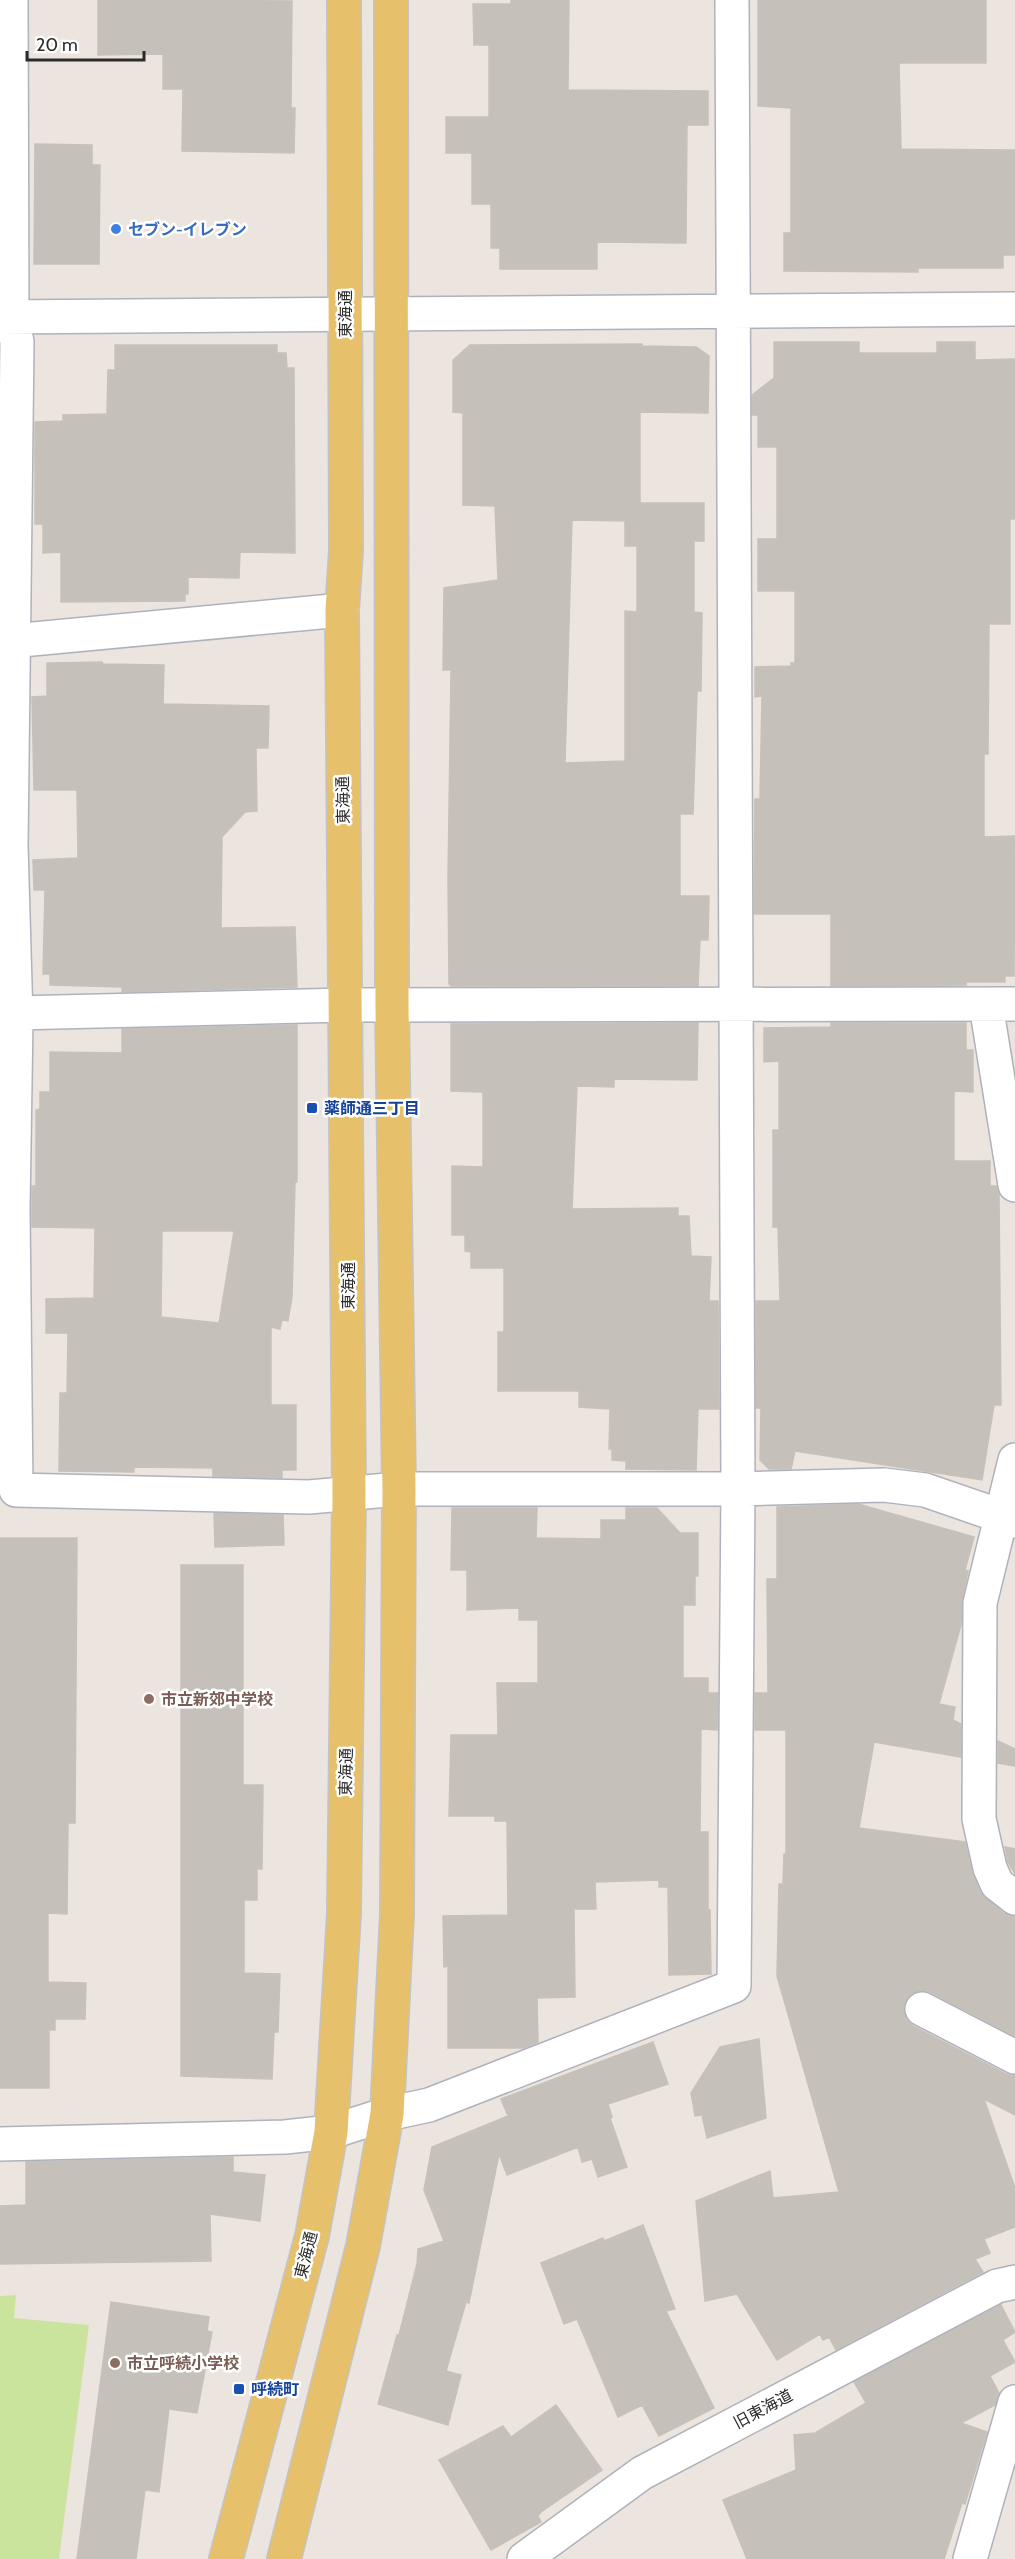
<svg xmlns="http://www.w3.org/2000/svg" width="1015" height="2559" font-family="Cabin,'Noto Sans JP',sans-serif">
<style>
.pitch{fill:#cbe49d}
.building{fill:#c5c0ba;stroke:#c7c1b9;stroke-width:1.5;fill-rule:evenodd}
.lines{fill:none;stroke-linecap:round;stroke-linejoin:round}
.minor-casing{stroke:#afb2bb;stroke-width:36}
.major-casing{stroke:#c4c4c4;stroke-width:36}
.minor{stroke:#fff;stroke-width:33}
.major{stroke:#e6c06a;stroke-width:33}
.shop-dot{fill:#3f7fe0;stroke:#fff;stroke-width:2}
.transit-dot{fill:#1a4fb4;stroke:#fff;stroke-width:2}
.education-dot{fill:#8d6e63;stroke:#fff;stroke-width:2}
.labels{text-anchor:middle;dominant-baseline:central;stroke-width:5;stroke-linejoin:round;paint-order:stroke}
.shop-label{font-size:16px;font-weight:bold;fill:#366cbe;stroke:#fff;text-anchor:start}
.street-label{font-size:16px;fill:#2b2b2b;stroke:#fff}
.transit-label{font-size:16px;font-weight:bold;fill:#164399;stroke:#fff;text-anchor:start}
.education-label{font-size:16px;font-weight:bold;fill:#785e54;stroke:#fff;text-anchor:start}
</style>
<rect width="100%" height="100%" fill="#ece5df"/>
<!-- pitch -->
<path class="pitch" d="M 16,2295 L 14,2318 L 89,2325 L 59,2559 L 0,2559 L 0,2296 Z"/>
<!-- building -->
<path class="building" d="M 98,0 L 292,1 L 291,108 L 295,108 L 294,153 L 182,151 L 183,89 L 163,89 L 163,54 L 98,55 Z
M 511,0 L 569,0 L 568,90 L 708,91 L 708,125 L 687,125 L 686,243 L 597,242 L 597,269 L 500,269 L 500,248 L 491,248 L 491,204 L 472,204 L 472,153 L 446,153 L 446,117 L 489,117 L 489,45 L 474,45 L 473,4 L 511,4 Z
M 758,0 L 986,0 L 986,63 L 899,63 L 901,149 L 1015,150 L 1015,255 L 1003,255 L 1003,268 L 918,268 L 918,272 L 784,271 L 784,233 L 791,233 L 791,108 L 758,106 Z
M 35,144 L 92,145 L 92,165 L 100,165 L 99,264 L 34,264 Z
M 774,342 L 859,342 L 859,353 L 937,353 L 937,342 L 975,342 L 975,360 L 1015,359 L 1015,519 L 1010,519 L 1010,624 L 989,624 L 988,754 L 984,754 L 984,837 L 1015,836 L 1014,976 L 1005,976 L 1005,982 L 966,982 L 966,985 L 831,986 L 831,914 L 754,914 L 755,799 L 760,799 L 762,696 L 755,697 L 755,667 L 791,666 L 791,663 L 795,663 L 795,591 L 758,591 L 758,539 L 777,539 L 777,447 L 758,447 L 758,415 L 752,415 L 752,395 L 774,378 Z
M 642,344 L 642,346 L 696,347 L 709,356 L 708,413 L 640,412 L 640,503 L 704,503 L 704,541 L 694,541 L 694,612 L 702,613 L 701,691 L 697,691 L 693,814 L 680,814 L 680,896 L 709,896 L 708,940 L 700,940 L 698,986 L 451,986 L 449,984 L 448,879 L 451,670 L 443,670 L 444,588 L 498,580 L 495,506 L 463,505 L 463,413 L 453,412 L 453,360 L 470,345 ZM 572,520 L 625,521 L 625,546 L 637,546 L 637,612 L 625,611 L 625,761 L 565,763 Z
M 115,345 L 277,345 L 277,353 L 286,353 L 287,368 L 294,368 L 295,553 L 240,552 L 239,578 L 188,577 L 188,594 L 185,594 L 185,601 L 61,602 L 61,552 L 43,553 L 43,524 L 35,524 L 35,422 L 63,421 L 63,415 L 107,414 L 108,370 L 115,370 Z
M 102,662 L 103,664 L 164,665 L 163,704 L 269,706 L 268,748 L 256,748 L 257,811 L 245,812 L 222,837 L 221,928 L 295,927 L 297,987 L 122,992 L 122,987 L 50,985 L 50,974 L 43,974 L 45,890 L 34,890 L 33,860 L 78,858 L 77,790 L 34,790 L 32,697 L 47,696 L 47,663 Z
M 698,1023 L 697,1080 L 614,1079 L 614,1087 L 577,1086 L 572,1209 L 678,1208 L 678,1216 L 689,1216 L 691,1256 L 711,1257 L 709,1301 L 718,1301 L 719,1409 L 698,1409 L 696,1470 L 626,1469 L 626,1461 L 612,1460 L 612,1449 L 609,1449 L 610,1409 L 579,1407 L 579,1391 L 498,1391 L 498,1332 L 504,1332 L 504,1268 L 471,1268 L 471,1252 L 465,1251 L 465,1235 L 452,1235 L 452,1166 L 483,1167 L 483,1092 L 451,1091 L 451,1024 Z
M 831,1023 L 966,1023 L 966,1050 L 973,1050 L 973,1092 L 954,1091 L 954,1161 L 990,1161 L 990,1186 L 996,1186 L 999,1194 L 1001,1405 L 994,1405 L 982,1480 L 795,1451 L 791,1469 L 769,1469 L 760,1460 L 761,1408 L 756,1408 L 756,1301 L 780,1301 L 778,1227 L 773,1227 L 773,1130 L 779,1130 L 779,1061 L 764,1062 L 764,1028 L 831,1027 Z
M 297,1025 L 297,1182 L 295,1182 L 292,1297 L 288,1321 L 282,1320 L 280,1329 L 271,1327 L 271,1405 L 296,1405 L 296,1470 L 282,1470 L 282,1478 L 213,1476 L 213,1468 L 134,1467 L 134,1472 L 59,1471 L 60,1393 L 67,1393 L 68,1333 L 46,1333 L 46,1299 L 94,1298 L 95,1228 L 32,1227 L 32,1186 L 36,1186 L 36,1110 L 40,1109 L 40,1092 L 50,1092 L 50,1052 L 122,1053 L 122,1029 ZM 162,1231 L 234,1231 L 219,1323 L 161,1317 Z
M 858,1504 L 974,1537 L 965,1570 L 968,1571 L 962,1599 L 961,1625 L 939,1704 L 955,1707 L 953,1720 L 961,1724 L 961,1757 L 874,1742 L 859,1828 L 965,1842 L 972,1872 L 980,1892 L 1003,1913 L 1015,1916 L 1015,2036 L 930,1992 L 921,1990 L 911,1994 L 906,2000 L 903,2009 L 906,2019 L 913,2026 L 1006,2074 L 1015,2076 L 1015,2115 L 984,2099 L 1015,2188 L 1015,2227 L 984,2239 L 990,2253 L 975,2259 L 983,2272 L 836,2350 L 829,2337 L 823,2340 L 820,2334 L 777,2360 L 737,2294 L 705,2301 L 696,2201 L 770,2171 L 773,2198 L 839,2192 L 777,1976 L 779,1884 L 783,1884 L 784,1854 L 786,1854 L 786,1730 L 755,1730 L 755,1693 L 768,1693 L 767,1579 L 777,1579 L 777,1507 Z
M 452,1508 L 537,1508 L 536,1538 L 601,1539 L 601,1520 L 626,1520 L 626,1508 L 657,1508 L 680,1533 L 698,1533 L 698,1576 L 695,1576 L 695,1605 L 683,1605 L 683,1678 L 708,1678 L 708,1693 L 718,1693 L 717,1730 L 701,1729 L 700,1832 L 708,1832 L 708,1910 L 710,1910 L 711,1974 L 669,1975 L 668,1887 L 659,1887 L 659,1880 L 595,1882 L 596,1909 L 574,1909 L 575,1997 L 537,1998 L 538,2042 L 524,2048 L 448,2048 L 448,1966 L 444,1967 L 443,1916 L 508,1915 L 507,1821 L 495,1821 L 495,1816 L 449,1816 L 451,1735 L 498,1735 L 497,1683 L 538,1683 L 538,1620 L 519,1620 L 519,1608 L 467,1610 L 467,1570 L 451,1570 Z
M 214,1513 L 283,1515 L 284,1545 L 215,1547 Z
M 0,1538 L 77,1538 L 75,1823 L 68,1823 L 67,1914 L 48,1913 L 48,1982 L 86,1983 L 85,2019 L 55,2019 L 55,2030 L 49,2030 L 49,2088 L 0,2088 Z
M 181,1565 L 243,1565 L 243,1785 L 263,1785 L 262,1869 L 257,1869 L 257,1900 L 244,1900 L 244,1973 L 280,1974 L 278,2032 L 274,2032 L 272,2079 L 181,2076 Z
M 998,1741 L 1015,1749 L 1015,1766 L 998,1763 Z
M 1005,1847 L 1015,1849 L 1015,1874 L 1008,1862 Z
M 759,2039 L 766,2118 L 707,2138 L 702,2115 L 695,2116 L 691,2093 L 720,2047 Z
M 653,2042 L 668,2084 L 608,2104 L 612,2117 L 610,2118 L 627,2167 L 598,2177 L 592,2159 L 582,2162 L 578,2147 L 507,2175 L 499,2154 L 469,2303 L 466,2302 L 446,2371 L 461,2375 L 448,2425 L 378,2404 L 397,2335 L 399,2335 L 417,2264 L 418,2249 L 444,2241 L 424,2190 L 432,2147 L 508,2116 L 501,2099 Z
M 233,2157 L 233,2172 L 265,2175 L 260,2221 L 210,2214 L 211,2261 L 0,2264 L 0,2206 L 26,2205 L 26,2162 Z
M 643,2225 L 675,2309 L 666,2311 L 714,2408 L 659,2436 L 642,2405 L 618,2417 L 577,2319 L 564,2324 L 541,2263 L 603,2238 L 604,2241 Z
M 111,2302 L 209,2317 L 207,2331 L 212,2332 L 197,2413 L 169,2409 L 159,2492 L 145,2490 L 136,2559 L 77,2559 Z
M 1001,2305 L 1015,2332 L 1003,2340 L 1015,2362 L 990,2376 L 999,2393 L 995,2405 L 961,2423 L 987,2432 L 965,2504 L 962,2503 L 944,2559 L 747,2559 L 723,2500 L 796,2470 L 794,2435 L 815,2433 L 866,2403 L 854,2382 Z
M 556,2405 L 602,2470 L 541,2512 L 538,2516 L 541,2522 L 491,2550 L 439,2460 L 503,2426 L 511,2437 Z"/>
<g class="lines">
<!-- minor casing -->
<g class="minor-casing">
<path id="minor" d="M 11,0 L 12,317 L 17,342 L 11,845 L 16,1019 L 13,1209 L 16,1490 L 309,1497 L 399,1489 L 738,1489 L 884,1485 L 925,1490 L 1015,1521
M 0,317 L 1015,309
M 0,642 L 342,610
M 986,1005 L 1015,1185
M 15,1013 L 345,1005 L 1015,1004
M 1015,1460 L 980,1603 L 979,1819 L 990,1868 L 997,1884 L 1015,1898
M 922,2009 L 1015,2057
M 0,2144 L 285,2137 L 331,2132 L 387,2114 L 429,2105 L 734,1986 L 738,1489 L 732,0
M 524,2559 L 642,2473 L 997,2286 L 1015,2282
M 970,2559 L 1015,2402"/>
</g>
<!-- major casing -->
<g class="major-casing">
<path id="major" d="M 226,2559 L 312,2236 L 331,2132 L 344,1913 L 349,1495 L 342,610 L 346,551 L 344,0
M 284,2559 L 363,2246 L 387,2114 L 397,1914 L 399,1489 L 392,1006 L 391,0"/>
</g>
<!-- minor -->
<use href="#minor" class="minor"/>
<!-- major -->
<use href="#major" class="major"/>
</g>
<!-- markers -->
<circle class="shop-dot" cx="116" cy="229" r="6"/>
<g class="transit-dot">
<rect x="306" y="1102" width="12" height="12" rx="3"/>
<rect x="233" y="2383" width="12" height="12" rx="3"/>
</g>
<g class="education-dot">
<circle cx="149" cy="1699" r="6"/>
<circle cx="115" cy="2363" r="6"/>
</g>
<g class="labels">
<!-- shop labels -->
<g class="shop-label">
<text x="128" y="229">セブン-イレブン</text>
</g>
<!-- street labels -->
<g class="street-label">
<text transform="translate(345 314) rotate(-90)">東海通</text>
<text transform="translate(343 800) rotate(-91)">東海通</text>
<text transform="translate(348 1286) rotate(-90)">東海通</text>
<text transform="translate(346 1772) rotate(-89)">東海通</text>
<text transform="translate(306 2255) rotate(-76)">東海通</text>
<text transform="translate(763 2409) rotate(-28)">旧東海道</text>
</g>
<!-- transit labels -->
<g class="transit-label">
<text x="324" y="1108">薬師通三丁目</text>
<text x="251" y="2389">呼続町</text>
</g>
<!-- education labels -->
<g class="education-label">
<text x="161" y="1699">市立新郊中学校</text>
<text x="127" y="2363">市立呼続小学校</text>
</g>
</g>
<!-- scale -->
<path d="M27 51v9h117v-9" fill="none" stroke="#2b2b2b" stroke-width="3"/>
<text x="36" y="51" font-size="18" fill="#2b2b2b" stroke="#ffffff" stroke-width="4.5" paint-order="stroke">20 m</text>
</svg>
